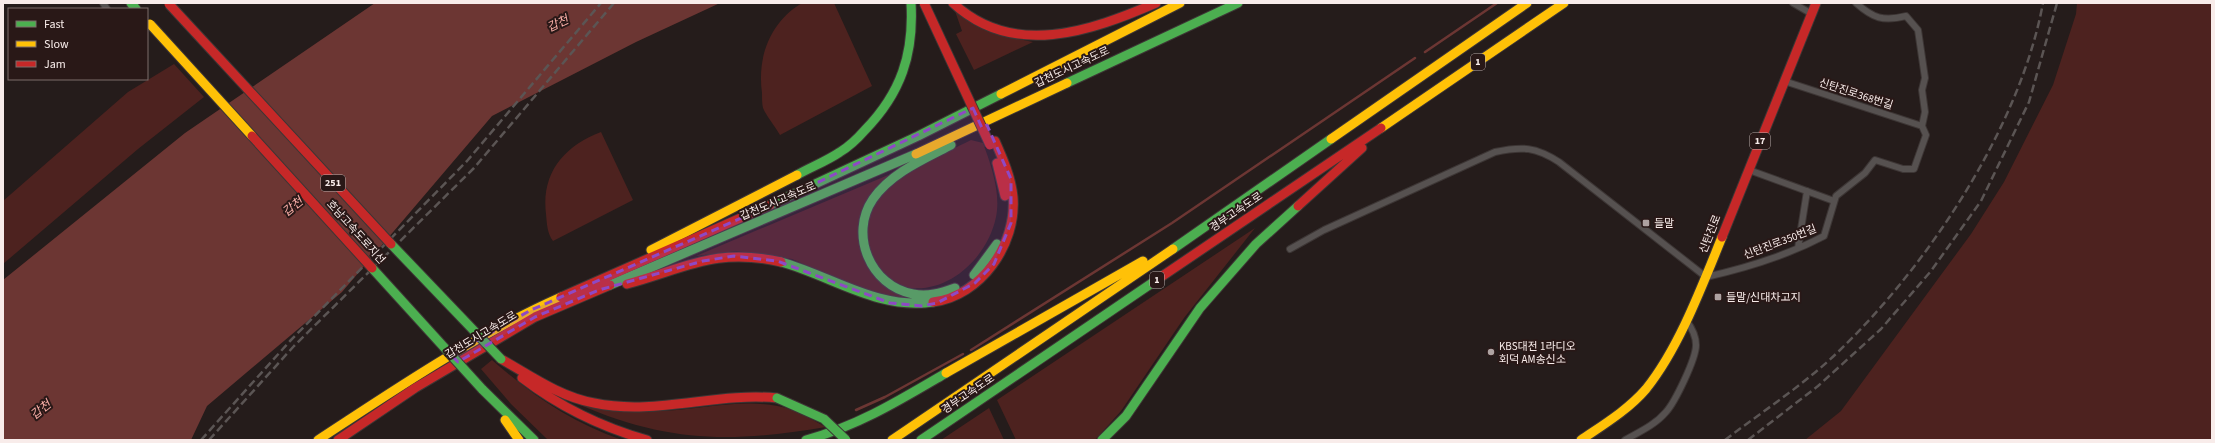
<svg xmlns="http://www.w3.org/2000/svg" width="2215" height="443" font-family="'Source Sans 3','Noto Sans KR',sans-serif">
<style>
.green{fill:#4d221f}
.water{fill:#6c3633}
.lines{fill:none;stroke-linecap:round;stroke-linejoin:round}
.stream{stroke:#6c3633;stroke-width:2.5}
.street-casing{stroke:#3d3635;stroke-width:8}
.fast-casing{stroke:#3d3635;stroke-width:11}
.slow-casing{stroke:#3d3635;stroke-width:11}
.jam-casing{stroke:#3d3635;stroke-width:11}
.street{stroke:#565150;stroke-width:6}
.fast{stroke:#4caf50;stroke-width:9}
.slow{stroke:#ffc107;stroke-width:9}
.jam{stroke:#c62828;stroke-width:9}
.rail{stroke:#5b5554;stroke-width:2.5;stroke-dasharray:8 4;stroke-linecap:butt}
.fast-bridge-casing{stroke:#3d3635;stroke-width:11;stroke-linecap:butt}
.slow-bridge-casing{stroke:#3d3635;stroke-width:11;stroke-linecap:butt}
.jam-bridge-casing{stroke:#3d3635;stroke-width:11;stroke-linecap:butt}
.fast-bridge{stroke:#4caf50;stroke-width:9}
.slow-bridge{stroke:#ffc107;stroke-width:9}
.jam-bridge{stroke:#c62828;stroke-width:9}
.marked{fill:#8e49c5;fill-opacity:0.2;stroke:#8e49c5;stroke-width:3;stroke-dasharray:8 5;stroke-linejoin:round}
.poi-dot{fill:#aea3a2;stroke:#291817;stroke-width:1.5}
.labels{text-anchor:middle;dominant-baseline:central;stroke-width:4;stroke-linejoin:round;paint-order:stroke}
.shield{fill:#291817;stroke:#baacab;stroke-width:1}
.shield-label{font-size:10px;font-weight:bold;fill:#f8ecea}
.street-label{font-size:11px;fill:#f8ecea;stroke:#291817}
.poi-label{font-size:11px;fill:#f8ecea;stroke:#291817;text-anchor:start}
.water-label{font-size:12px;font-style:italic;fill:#fcb0a9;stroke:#291817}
</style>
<rect width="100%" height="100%" fill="#251c1b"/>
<!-- green -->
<path class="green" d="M 802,3 L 834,3 L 872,86 L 780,135 C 775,126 767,117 763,108 C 762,104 762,98 762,93 C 757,57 770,22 802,3 Z
M 2077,3 L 2212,3 L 2212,440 L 1805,440 L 1841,411 L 1971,234 L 2004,182 L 2053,85 L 2076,14 Z
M 955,11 L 999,35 L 1033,42 L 974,70 L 956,34 L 962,31 Z
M 174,64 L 204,97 L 138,149 L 3,264 L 3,201 L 128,92 Z
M 601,132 L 633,200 L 553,241 C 547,233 547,224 546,214 C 541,173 564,146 601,132 Z
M 971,140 L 983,143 C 991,165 1001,193 996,217 C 988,256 951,292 911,288 C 905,288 899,284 894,281 C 879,274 870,260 868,244 C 867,230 868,215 875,202 C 890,176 944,154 971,140 Z
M 893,173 L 864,214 L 872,269 L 917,300 L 890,297 L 848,283 L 792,259 L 737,251 L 696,256 Z
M 1255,228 L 1184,318 L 1121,411 L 1095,440 L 1016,440 L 997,400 Z
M 492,360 C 532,395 572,423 622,440 L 548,440 L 511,404 L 481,369 Z
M 578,404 C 606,407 634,412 663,411 C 706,409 751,396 793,410 C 805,414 815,422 826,427 C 731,443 668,443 578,404 Z
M 989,408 L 1004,440 L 941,440 Z"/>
<!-- water -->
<path class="water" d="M 375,3 L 720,3 L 636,42 L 492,116 L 342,292 L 207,406 L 191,440 L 3,440 L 3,280 L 185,133 Z"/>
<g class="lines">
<!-- stream -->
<path class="stream" d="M 1425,52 L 1497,3
M 971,350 L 1172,223 L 1415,58
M 856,410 L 885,397 L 963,354"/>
<!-- street casing -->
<g class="street-casing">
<path id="street" d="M 103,3 L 107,9
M 1793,3 L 1812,14
M 1856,3 C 1873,18 1883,22 1906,16 L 1918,30 L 1925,78 L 1922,90 L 1925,112 L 1922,126
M 1784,81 L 1922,126
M 1749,170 L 1834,201
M 1798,248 L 1807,191
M 1290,249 L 1324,230 L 1495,152 C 1522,146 1536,147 1559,162 L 1706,277 C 1746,268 1788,255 1824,236 L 1836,196 L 1865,173 L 1875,160 L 1903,169 L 1914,169 L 1926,135 L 1922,126
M 1625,440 C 1639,432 1655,425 1666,412 C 1675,402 1696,359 1696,345 C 1696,335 1692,328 1686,320"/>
</g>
<!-- fast casing -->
<g class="fast-casing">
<path id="fast" d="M 131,3 L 136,9
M 1067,83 L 1238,3
M 951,145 C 924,159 891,173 873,199 C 849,234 870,286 913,294 C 928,297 941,293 955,288
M 797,175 C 811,167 827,161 840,152 C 850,146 858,138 865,130 C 901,93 914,54 911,3
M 770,205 L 918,136 L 1001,94
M 1173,249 L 1331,139
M 781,262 C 832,276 877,310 933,302
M 974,275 L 997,244
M 610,285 L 916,154
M 482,389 L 534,440
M 806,440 C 858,426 900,400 946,373
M 921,440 L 1155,281
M 1102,440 L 1126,416 L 1200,308 L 1256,244 L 1298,206"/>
</g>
<!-- slow casing -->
<g class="slow-casing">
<path id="slow" d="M 1001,94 L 1180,3
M 1381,128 L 1564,3
M 1331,139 L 1527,3
M 916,154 L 1067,83
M 651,250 L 797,175
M 946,373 L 1143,261
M 505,420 L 519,440
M 318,440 C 396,389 475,335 561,297
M 892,440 L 1173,249
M 1581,440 C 1603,425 1628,410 1646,389 C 1679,348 1702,286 1722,237"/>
</g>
<!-- jam casing -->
<g class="jam-casing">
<path id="jam" d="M 953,3 C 1013,59 1091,31 1156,3
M 997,163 L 1005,196
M 1298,206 L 1362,148
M 1722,237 L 1816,3
M 1155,281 L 1381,128
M 627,284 C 686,268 716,247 781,262
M 561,297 L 770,205
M 933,302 C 981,296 1017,244 1013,197 C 1011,177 1003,159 995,141
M 501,359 C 531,376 560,397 594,403 C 655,416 716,392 777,398
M 522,378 C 560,407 601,427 647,440
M 338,440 L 415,388 L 535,317 L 610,285"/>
</g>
<!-- street -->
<use href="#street" class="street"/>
<!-- fast -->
<use href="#fast" class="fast"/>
<!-- slow -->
<use href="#slow" class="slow"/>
<!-- jam -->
<use href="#jam" class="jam"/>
<!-- rail -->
<path class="rail" d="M 201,440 L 290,341 L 467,161 L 601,3
M 209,440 L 294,346 L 474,168 L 614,3
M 1725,440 C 1763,411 1805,384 1839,351 C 1929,264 2020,127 2043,3
M 1748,440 L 1818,386 L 1881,329 L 1931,271 L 1981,201 L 2029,102 L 2057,3"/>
<!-- fast-bridge casing -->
<g class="fast-bridge-casing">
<path id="fast-bridge" d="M 391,244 L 501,359
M 372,268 L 482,389
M 777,398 L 824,419 L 846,440"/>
</g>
<!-- slow-bridge casing -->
<g class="slow-bridge-casing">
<path id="slow-bridge" d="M 150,24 L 252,136"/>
</g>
<!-- jam-bridge casing -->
<g class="jam-bridge-casing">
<path id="jam-bridge" d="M 924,3 L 990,145
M 169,4 L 391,244
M 252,136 L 372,268"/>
</g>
<!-- fast-bridge -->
<use href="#fast-bridge" class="fast-bridge"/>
<!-- slow-bridge -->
<use href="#slow-bridge" class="slow-bridge"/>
<!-- jam-bridge -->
<use href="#jam-bridge" class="jam-bridge"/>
</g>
<!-- marked area -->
<path class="marked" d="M 973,108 L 982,128 L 987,125 L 1011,179 L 1011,223 L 994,264 L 975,283 L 937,303 L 922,306 L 890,303 L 777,261 L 734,256 L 703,261 L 599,290 L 535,317 L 458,362 L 451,355 L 531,310 L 762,209 Z"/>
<!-- markers -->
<g class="poi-dot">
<rect x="1642" y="219" width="8" height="8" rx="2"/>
<rect x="1714" y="293" width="8" height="8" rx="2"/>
<circle cx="1491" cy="352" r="4"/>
</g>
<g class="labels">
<!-- shield labels -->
<g class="shield">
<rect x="1471" y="54" width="14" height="16" rx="3"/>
<rect x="1750" y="133" width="20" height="16" rx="3"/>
<rect x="321" y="175" width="24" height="16" rx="3"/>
<rect x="1150" y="272" width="14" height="16" rx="3"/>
</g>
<g class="shield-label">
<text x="1478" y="62">1</text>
<text x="1760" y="141">17</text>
<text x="333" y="183">251</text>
<text x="1157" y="280">1</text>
</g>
<!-- street labels -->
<g class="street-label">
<text transform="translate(1072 67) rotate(-25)">갑천도시고속도로</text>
<text transform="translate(1856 94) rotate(18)">신탄진로368번길</text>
<text transform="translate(778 201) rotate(-23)">갑천도시고속도로</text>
<text transform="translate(1236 212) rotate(-34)">경부고속도로</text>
<text transform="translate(356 232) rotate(48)">호남고속도로지선</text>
<text transform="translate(1710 234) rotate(-68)">신탄진로</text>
<text transform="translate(1780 242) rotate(-21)">신탄진로350번길</text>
<text transform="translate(481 335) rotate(-31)">갑천도시고속도로</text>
<text transform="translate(968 394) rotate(-34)">경부고속도로</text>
</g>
<!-- poi labels -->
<g class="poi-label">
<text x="1654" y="223">들말</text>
<text x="1726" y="297">들말/신대차고지</text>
<text x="1499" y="346">KBS대전 1라디오<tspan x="1499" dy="13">회덕 AM송신소</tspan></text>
</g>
<!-- water labels -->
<g class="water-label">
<text transform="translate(558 24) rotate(-26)">갑천</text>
<text transform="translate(293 207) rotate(-39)">갑천</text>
<text transform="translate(41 410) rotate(-39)">갑천</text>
</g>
</g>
<!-- border -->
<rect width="2215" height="443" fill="none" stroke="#f8ecea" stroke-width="8"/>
<!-- legend -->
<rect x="8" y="8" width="140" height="72" fill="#291817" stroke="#7c6d6b"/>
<rect x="16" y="21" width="20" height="6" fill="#4caf50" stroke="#7c6d6b"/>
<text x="44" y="28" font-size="12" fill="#f8ecea">Fast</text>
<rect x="16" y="41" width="20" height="6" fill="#ffc107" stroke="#7c6d6b"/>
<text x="44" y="48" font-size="12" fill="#f8ecea">Slow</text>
<rect x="16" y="61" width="20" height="6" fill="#c62828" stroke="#7c6d6b"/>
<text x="44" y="68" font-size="12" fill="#f8ecea">Jam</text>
</svg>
